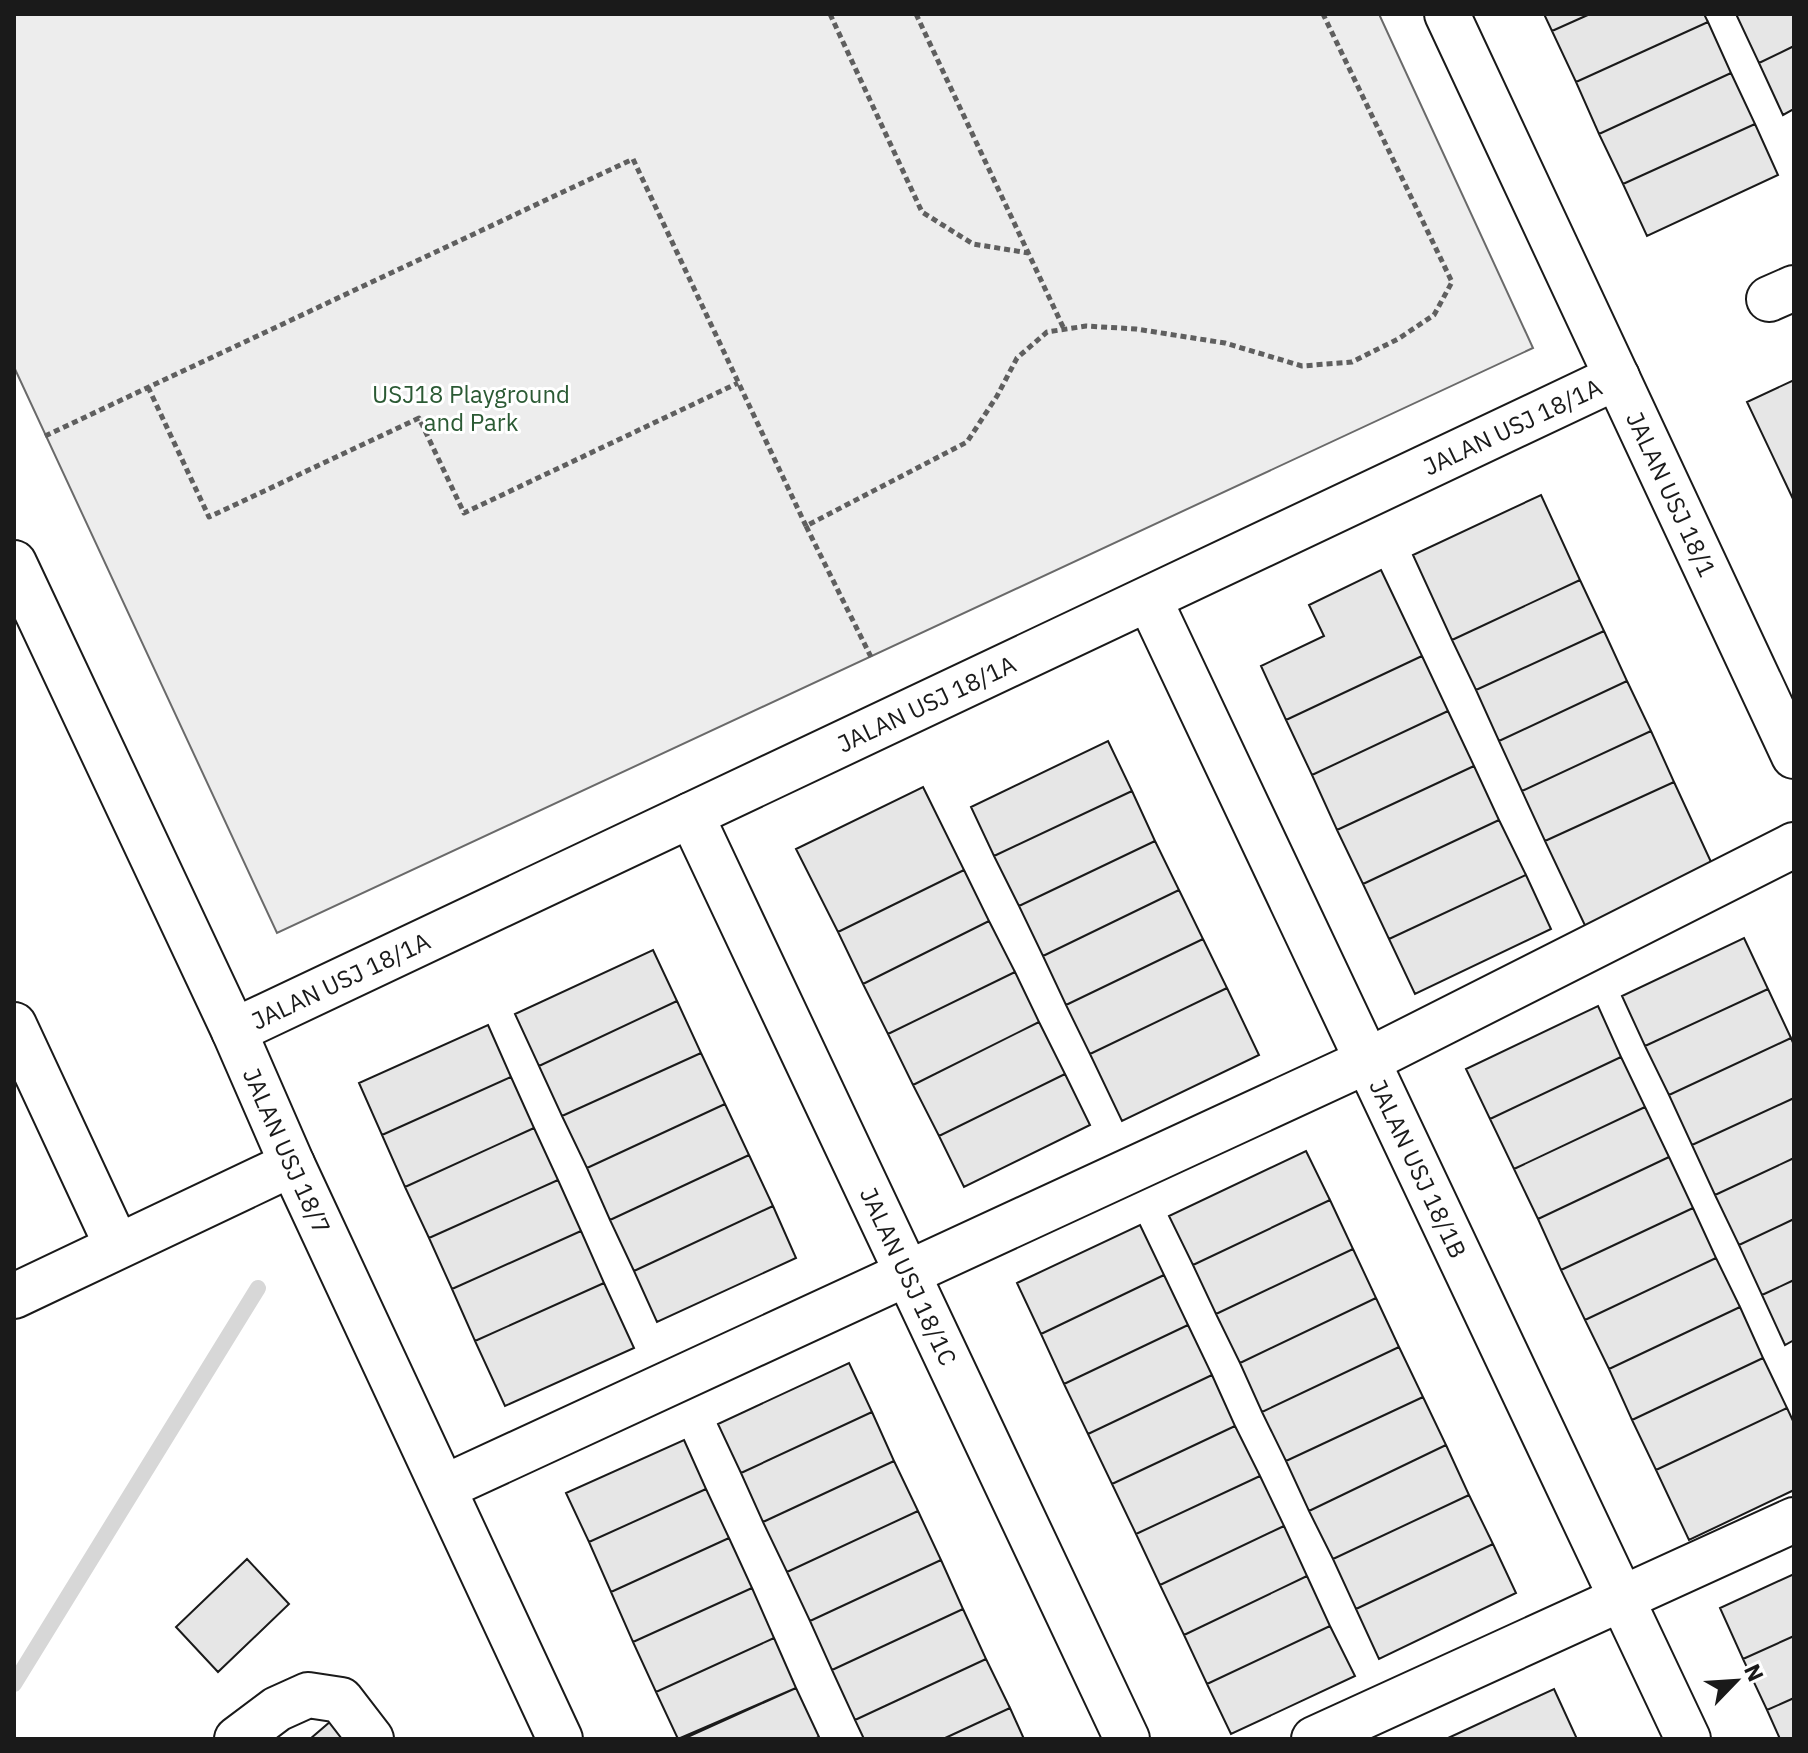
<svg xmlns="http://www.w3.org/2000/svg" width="1808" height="1753" font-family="'IBM Plex Sans',sans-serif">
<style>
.built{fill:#ededed;stroke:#6a6a6a;stroke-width:2}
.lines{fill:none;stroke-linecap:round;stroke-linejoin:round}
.stream{stroke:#d7d7d7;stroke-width:16}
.building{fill:#e6e6e6;stroke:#1a1a1a;stroke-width:2}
.minor-casing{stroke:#1a1a1a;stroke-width:48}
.path{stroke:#5f5f5f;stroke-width:5;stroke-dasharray:6 4;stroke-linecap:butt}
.minor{stroke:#fff;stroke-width:44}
.labels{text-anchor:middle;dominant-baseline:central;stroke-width:6;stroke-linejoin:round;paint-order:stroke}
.park-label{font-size:24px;fill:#2b5a34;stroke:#fff}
.street-label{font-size:24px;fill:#1a1a1a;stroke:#fff}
</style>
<rect width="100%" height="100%" fill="#fff"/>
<!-- built -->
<path class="built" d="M 14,14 L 1379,14 L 1533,348 L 277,933 L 14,367 Z"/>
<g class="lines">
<!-- stream -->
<path class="stream" d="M 14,1684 L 258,1288"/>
</g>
<!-- building -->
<path class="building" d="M 1544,14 L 1590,14 L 1552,31 Z
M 1590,14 L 1704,14 L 1708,22 L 1576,82 L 1552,31 Z
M 1736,14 L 1794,14 L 1794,46 L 1759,63 Z
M 1708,22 L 1731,73 L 1599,134 L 1576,82 Z
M 1794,46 L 1794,109 L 1783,115 L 1759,63 Z
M 1731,73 L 1755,124 L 1623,184 L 1599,134 Z
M 1755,124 L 1778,175 L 1647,236 L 1623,184 Z
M 1794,380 L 1794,501 L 1747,402 Z
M 1541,495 L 1580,580 L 1452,640 L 1413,555 Z
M 1381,570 L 1422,656 L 1286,720 L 1261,666 L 1324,636 L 1309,605 Z
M 1580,580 L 1604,631 L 1476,690 L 1452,640 Z
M 1604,631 L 1627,681 L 1499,741 L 1476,690 Z
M 1422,656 L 1448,711 L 1312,775 L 1286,720 Z
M 1627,681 L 1651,731 L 1522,791 L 1499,741 Z
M 1448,711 L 1474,766 L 1337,830 L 1312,775 Z
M 1651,731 L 1674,782 L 1545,841 L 1522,791 Z
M 1108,741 L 1132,791 L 994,856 L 971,807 Z
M 1474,766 L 1499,820 L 1363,884 L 1337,830 Z
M 1674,782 L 1718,877 L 1590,936 L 1545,841 Z
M 923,787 L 964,870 L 838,932 L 796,849 Z
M 1132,791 L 1155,841 L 1019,906 L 994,856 Z
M 1499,820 L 1526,875 L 1389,939 L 1363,884 Z
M 1155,841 L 1179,890 L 1043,956 L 1019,906 Z
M 964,870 L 989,921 L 863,984 L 838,932 Z
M 1526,875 L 1551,929 L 1415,994 L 1389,939 Z
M 1179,890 L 1203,939 L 1066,1005 L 1043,956 Z
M 989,921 L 1015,972 L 888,1034 L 863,984 Z
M 1744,938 L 1768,989 L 1645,1046 L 1622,996 Z
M 1203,939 L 1227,988 L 1090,1054 L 1066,1005 Z
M 653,950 L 677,1001 L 539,1066 L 515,1014 Z
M 1015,972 L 1039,1022 L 913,1085 L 888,1034 Z
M 1227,988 L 1259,1055 L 1122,1121 L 1090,1054 Z
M 1768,989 L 1791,1038 L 1669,1095 L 1645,1046 Z
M 677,1001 L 701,1053 L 562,1116 L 539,1066 Z
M 1598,1006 L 1621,1057 L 1490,1119 L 1466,1069 Z
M 1039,1022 L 1065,1074 L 939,1136 L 913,1085 Z
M 488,1025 L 511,1077 L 382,1135 L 359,1083 Z
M 1791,1038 L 1794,1045 L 1794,1098 L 1692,1145 L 1669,1095 Z
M 701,1053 L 725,1104 L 587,1168 L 562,1116 Z
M 1621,1057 L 1645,1107 L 1514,1169 L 1490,1119 Z
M 1065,1074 L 1090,1125 L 964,1187 L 939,1136 Z
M 511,1077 L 534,1128 L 405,1187 L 382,1135 Z
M 1794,1098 L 1794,1158 L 1715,1195 L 1692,1145 Z
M 725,1104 L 749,1155 L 610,1220 L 587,1168 Z
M 1645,1107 L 1669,1157 L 1538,1219 L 1514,1169 Z
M 534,1128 L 558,1180 L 429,1238 L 405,1187 Z
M 1306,1151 L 1330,1200 L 1193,1265 L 1169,1216 Z
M 749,1155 L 773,1206 L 634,1271 L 610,1220 Z
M 1669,1157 L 1693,1208 L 1561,1270 L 1538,1219 Z
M 1794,1158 L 1794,1219 L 1739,1245 L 1715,1195 Z
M 558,1180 L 581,1231 L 452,1289 L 429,1238 Z
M 1330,1200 L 1353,1249 L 1216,1314 L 1193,1265 Z
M 773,1206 L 796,1258 L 657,1322 L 634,1271 Z
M 1693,1208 L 1716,1258 L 1585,1320 L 1561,1270 Z
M 1794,1219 L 1794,1280 L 1762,1295 L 1739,1245 Z
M 1140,1225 L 1164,1275 L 1041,1334 L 1017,1283 Z
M 581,1231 L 604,1283 L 475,1341 L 452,1289 Z
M 1353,1249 L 1376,1298 L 1240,1363 L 1216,1314 Z
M 1716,1258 L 1740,1307 L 1609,1369 L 1585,1320 Z
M 1164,1275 L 1188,1325 L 1064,1384 L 1041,1334 Z
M 1794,1280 L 1794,1340 L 1785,1345 L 1762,1295 Z
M 604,1283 L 634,1348 L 505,1406 L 475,1341 Z
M 1376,1298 L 1399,1347 L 1262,1412 L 1240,1363 Z
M 1740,1307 L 1763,1358 L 1632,1420 L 1609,1369 Z
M 1188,1325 L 1212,1375 L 1088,1434 L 1064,1384 Z
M 1399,1347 L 1423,1397 L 1286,1461 L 1262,1412 Z
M 1763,1358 L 1787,1408 L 1656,1470 L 1632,1420 Z
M 849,1363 L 872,1412 L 741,1473 L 718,1424 Z
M 1212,1375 L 1235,1426 L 1112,1484 L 1088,1434 Z
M 1423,1397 L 1446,1445 L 1309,1511 L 1286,1461 Z
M 1787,1408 L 1794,1423 L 1794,1490 L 1689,1540 L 1656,1470 Z
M 872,1412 L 894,1461 L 763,1522 L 741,1473 Z
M 1235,1426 L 1260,1476 L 1136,1534 L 1112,1484 Z
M 684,1440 L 706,1489 L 589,1542 L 566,1493 Z
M 1446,1445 L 1469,1495 L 1333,1559 L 1309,1511 Z
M 894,1461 L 918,1511 L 787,1572 L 763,1522 Z
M 1260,1476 L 1284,1526 L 1160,1585 L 1136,1534 Z
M 706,1489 L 729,1538 L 611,1592 L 589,1542 Z
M 1469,1495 L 1493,1544 L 1356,1609 L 1333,1559 Z
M 918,1511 L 941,1560 L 810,1621 L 787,1572 Z
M 1284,1526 L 1307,1576 L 1184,1635 L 1160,1585 Z
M 729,1538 L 752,1588 L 633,1642 L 611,1592 Z
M 1493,1544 L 1516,1593 L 1379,1659 L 1356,1609 Z
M 247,1559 L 289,1604 L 218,1672 L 176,1627 Z
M 941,1560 L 963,1609 L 832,1670 L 810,1621 Z
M 1794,1574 L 1794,1636 L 1743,1659 L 1720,1608 Z
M 1307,1576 L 1330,1626 L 1207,1684 L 1184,1635 Z
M 752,1588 L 774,1638 L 656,1692 L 633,1642 Z
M 963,1609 L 986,1659 L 855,1720 L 832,1670 Z
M 1330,1626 L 1355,1676 L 1231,1734 L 1207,1684 Z
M 1794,1636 L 1794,1698 L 1767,1710 L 1743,1659 Z
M 774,1638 L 796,1688 L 678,1739 L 656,1692 Z
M 986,1659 L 1010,1708 L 943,1739 L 864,1739 L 855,1720 Z
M 796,1688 L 819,1737 L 814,1739 L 683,1739 Z
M 1554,1689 L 1577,1739 L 1446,1739 Z
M 1794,1698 L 1794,1739 L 1780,1739 L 1767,1710 Z
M 1010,1708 L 1024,1739 L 943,1739 Z
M 331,1721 L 346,1739 L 310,1739 Z"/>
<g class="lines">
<!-- minor casing -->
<g class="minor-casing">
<g id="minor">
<path id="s1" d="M 1447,14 L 1794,756"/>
<path d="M 1769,299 L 1794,288"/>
<path id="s2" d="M 14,563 L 234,1031 L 292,1164 L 560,1739"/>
<path id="s3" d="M 1149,599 L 1688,1739"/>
<path id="s4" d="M 691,815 L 1127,1739"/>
<path d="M 14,1025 L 117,1246"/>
<path id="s5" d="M 234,1031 L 1617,377"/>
<path d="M 14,1296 L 292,1164"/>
<path d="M 445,1487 L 1367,1061 L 1794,845"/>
<path d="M 237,1739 L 277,1709 L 308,1695 L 341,1700 L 371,1739"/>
<path d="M 1314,1739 L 1794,1520"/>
</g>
</g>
<!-- path -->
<path class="path" d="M 830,14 L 922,212 L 973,244 L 1029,253
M 916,14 L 1064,329
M 148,387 L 209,517 L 419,418 L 464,513 L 738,383
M 45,436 L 633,159 L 806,526
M 871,657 L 806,526 L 967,442 L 997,396 L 1017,358 L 1047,332 L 1086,326 L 1136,329 L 1225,343 L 1302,366 L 1352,362 L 1398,339 L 1434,315 L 1452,282 L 1323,14"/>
<!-- minor -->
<use href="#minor" class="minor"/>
</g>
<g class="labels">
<!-- park labels -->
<g class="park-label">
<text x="471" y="394">USJ18 Playground<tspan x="471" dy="28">and Park</tspan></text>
</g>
<!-- street labels -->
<g class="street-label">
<text stroke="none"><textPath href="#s5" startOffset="1414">JALAN USJ 18/1A</textPath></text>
<text stroke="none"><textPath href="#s1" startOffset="530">JALAN USJ 18/1</textPath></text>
<text stroke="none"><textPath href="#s5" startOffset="766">JALAN USJ 18/1A</textPath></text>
<text stroke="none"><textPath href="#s5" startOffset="118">JALAN USJ 18/1A</textPath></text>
<text stroke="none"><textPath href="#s2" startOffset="648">JALAN USJ 18/7</textPath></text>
<text stroke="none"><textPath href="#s3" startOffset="630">JALAN USJ 18/1B</textPath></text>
<text stroke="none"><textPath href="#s4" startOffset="510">JALAN USJ 18/1C</textPath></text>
</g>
</g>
<!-- border -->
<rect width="1808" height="1753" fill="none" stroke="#1a1a1a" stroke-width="32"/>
<!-- north arrow -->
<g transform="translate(1736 1681) rotate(65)" stroke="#ffffff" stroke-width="6" paint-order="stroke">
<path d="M0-6L14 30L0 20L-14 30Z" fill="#1a1a1a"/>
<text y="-12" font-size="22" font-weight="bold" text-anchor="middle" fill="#1a1a1a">N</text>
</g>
</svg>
